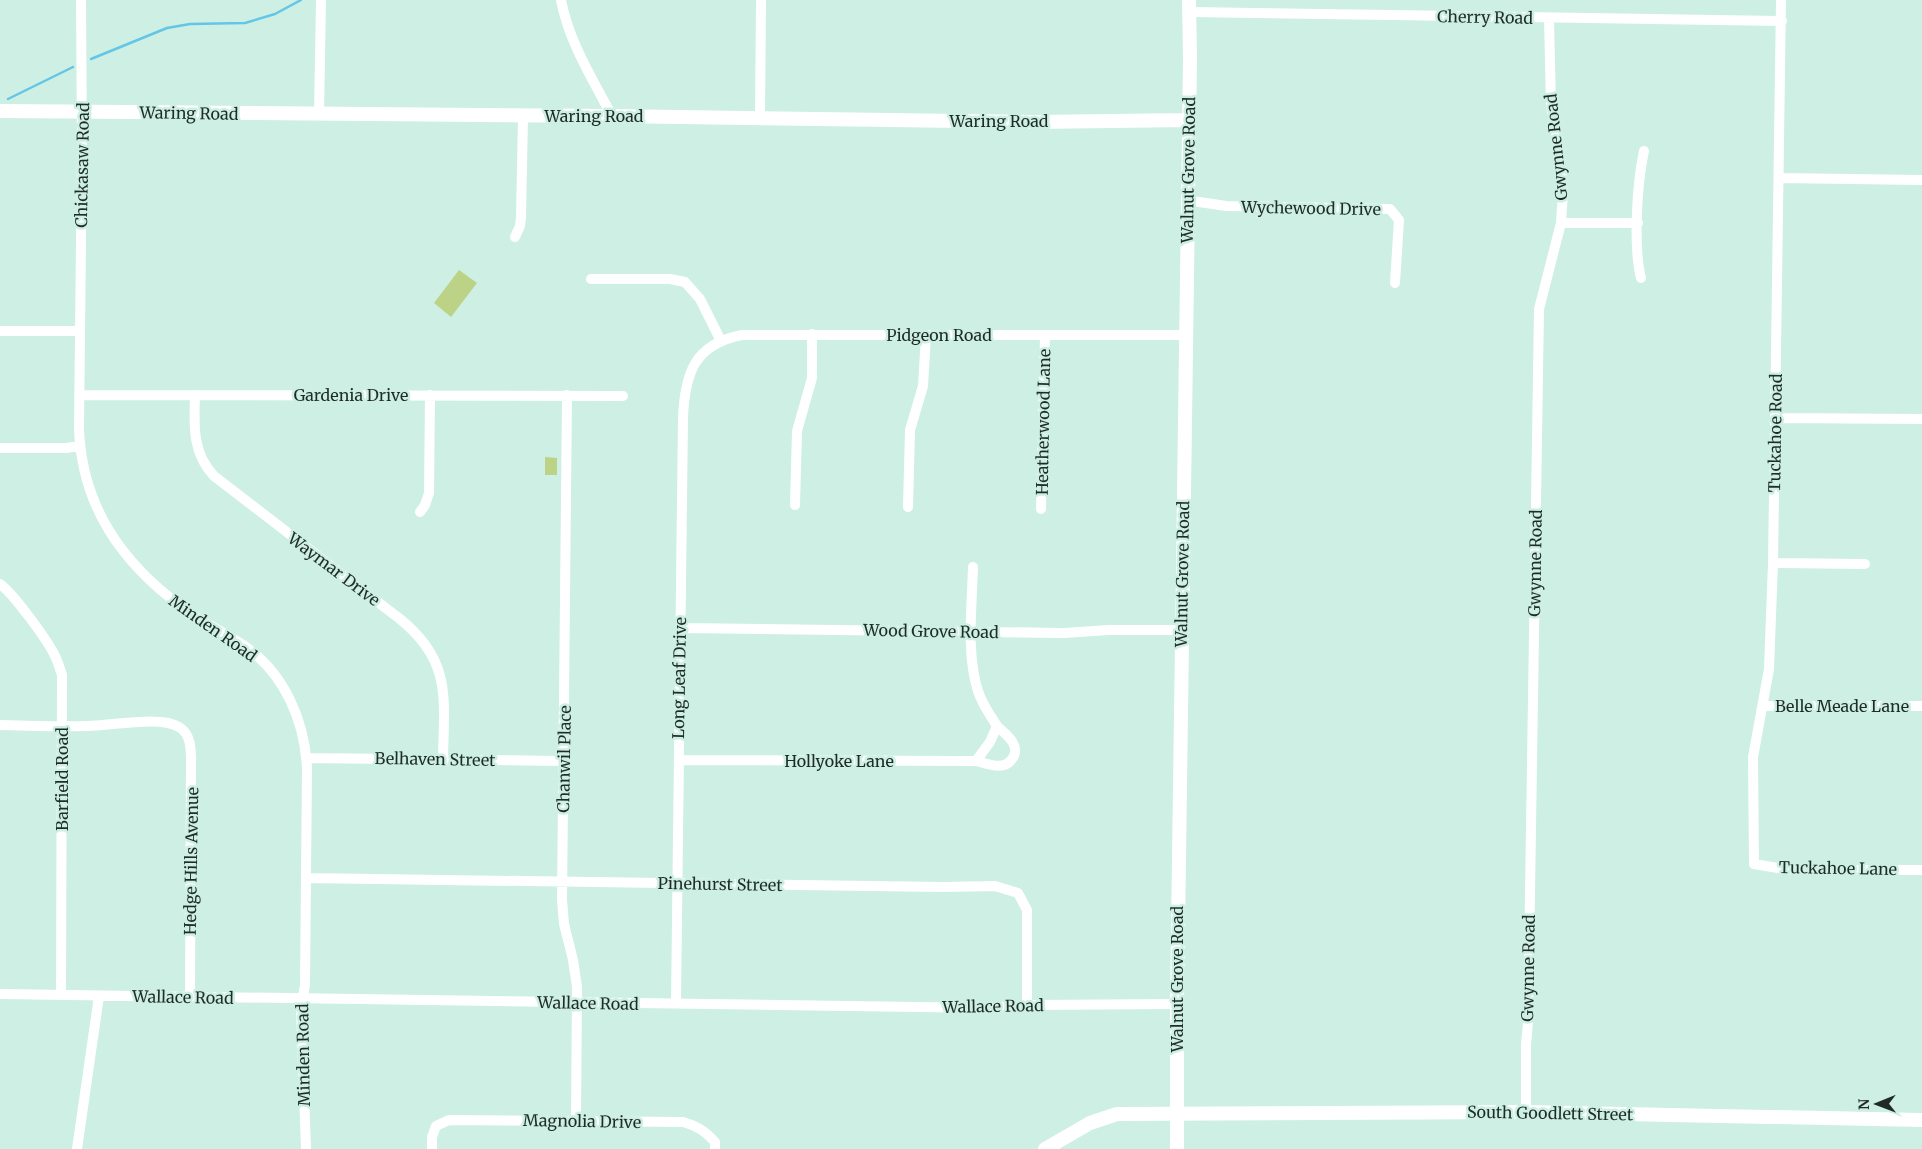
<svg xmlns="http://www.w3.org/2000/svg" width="1922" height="1149" font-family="Merriweather,serif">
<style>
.green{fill:#bcd387}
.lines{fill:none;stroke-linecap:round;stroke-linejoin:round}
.stream{stroke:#64c6e7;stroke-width:2.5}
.minor{stroke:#fff;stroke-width:10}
.secondary{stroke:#fff;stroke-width:14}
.labels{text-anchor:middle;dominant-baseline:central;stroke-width:5;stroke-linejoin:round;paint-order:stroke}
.street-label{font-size:16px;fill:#1e2b27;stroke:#ceefe3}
</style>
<rect width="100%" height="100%" fill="#ceefe3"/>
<!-- green -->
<path class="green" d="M 459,270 L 477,283 L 451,317 L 434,303 Z
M 545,457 L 557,458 L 557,475 L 545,475 Z"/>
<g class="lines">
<!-- stream -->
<path class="stream" d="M 91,59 L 167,28 L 190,24 L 245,23 L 275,14 L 301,0
M 8,99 L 73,67"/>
<!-- minor -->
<path class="minor" d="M 81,0 L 82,147 L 79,429 C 82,506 121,562 182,607 C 201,621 223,632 243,645 C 284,672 305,721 307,769 L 305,985 L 301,1009 L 306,1149
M 561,0 C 569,42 592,78 612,116
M 1781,0 L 1773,563 L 1769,669 L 1753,757 L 1754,864 L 1790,870 L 1922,870
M 1189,12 L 1782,21
M 319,114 L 321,0
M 760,118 L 761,0
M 1780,178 L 1922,180
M 1186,200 L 1226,206 L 1390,209 L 1399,220 L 1395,283
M 1561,223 L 1638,223
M 515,237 L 520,226 L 521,217 L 523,116
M 1641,278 C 1633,246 1637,183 1644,151
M 591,279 L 670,279 L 685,282 L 700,299 L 721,341
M 0,331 L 80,331
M 79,395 L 623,396
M 195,395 C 194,425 192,453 214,476 L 400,619 C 452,661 444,698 443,759
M 567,395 L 562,900 L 564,924 L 573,960 L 577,987 L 576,1121
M 1776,418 L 1922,419
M 0,448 L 66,448 L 80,446
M 795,505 L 797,431 L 812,378 L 812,334
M 908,507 L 910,430 L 923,386 L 926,335
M 1041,509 L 1045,336
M 420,512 L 425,505 L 429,493 L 430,395
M 1773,563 L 1865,564
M 0,584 C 14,594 48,641 55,656 C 58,662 60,669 62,675 L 61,995
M 680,628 L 1064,633 L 1109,630 L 1181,630
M 1763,706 L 1922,706
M 0,725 C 29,726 59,727 88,726 C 110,726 161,715 179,727 C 191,734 191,749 191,761 L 190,997
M 306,758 L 564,761
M 679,760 L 976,761 L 990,742 L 997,726 C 990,715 982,704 978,691 C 966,654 972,606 973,567
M 976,761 C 988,764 1004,771 1012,759 C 1016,754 1016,748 1013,743 C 1010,737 1002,731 997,726
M 306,878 L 943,887 L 995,886 L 1018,893 L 1027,910 L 1027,1005
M 0,994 L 986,1008 L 1027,1005 L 1177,1004
M 676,1003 L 683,417 C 685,374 694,344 742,335 L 1185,335
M 1526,1112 L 1526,1045 L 1528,1022 L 1539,309 L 1561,223 L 1563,192 L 1560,153 L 1551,107 L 1549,18
M 77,1149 L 99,996
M 432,1149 L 432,1137 L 436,1126 L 449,1120 L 683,1122 C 697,1126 705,1131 715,1142 L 715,1149"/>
<!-- secondary -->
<path class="secondary" d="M 0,111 L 612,116 L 1034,122 L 1188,120
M 1045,1149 L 1090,1123 L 1117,1114 L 1526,1112 L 1922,1120
M 1177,1149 L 1177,1004 L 1190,58 L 1189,0"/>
</g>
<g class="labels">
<!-- street labels -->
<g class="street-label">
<text transform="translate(1485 17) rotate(1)">Cherry Road</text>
<text transform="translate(189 113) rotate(1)">Waring Road</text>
<text x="594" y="116">Waring Road</text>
<text x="999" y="121">Waring Road</text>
<text transform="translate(1556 147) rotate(-96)">Gwynne Road</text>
<text transform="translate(82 165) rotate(-89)">Chickasaw Road</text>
<text transform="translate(1188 170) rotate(-89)">Walnut Grove Road</text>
<text transform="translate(1311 208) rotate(1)">Wychewood Drive</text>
<text x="939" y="335">Pidgeon Road</text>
<text x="351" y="395">Gardenia Drive</text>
<text transform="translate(1043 422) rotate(-89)">Heatherwood Lane</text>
<text transform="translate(1775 433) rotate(-89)">Tuckahoe Road</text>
<text transform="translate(1535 563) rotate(-89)">Gwynne Road</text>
<text transform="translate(334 569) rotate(37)">Waymar Drive</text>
<text transform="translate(1182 574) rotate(-89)">Walnut Grove Road</text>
<text transform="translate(213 628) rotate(35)">Minden Road</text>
<text transform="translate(931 631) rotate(1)">Wood Grove Road</text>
<text transform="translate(679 678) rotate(-89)">Long Leaf Drive</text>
<text x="1842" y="706">Belle Meade Lane</text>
<text transform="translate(435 759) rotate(1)">Belhaven Street</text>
<text transform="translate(564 759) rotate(-89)">Chanwil Place</text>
<text x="839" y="761">Hollyoke Lane</text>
<text transform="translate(62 779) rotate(-90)">Barfield Road</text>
<text transform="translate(191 861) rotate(-89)">Hedge Hills Avenue</text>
<text transform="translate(1838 868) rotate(1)">Tuckahoe Lane</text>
<text transform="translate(720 884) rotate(1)">Pinehurst Street</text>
<text transform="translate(1528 968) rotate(-89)">Gwynne Road</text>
<text transform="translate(1177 979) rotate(-90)">Walnut Grove Road</text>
<text transform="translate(183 997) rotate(1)">Wallace Road</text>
<text transform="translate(588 1003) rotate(1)">Wallace Road</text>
<text transform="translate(993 1006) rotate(-1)">Wallace Road</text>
<text transform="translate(303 1055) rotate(-91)">Minden Road</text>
<text transform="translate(1550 1113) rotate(1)">South Goodlett Street</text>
<text transform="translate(582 1121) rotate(1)">Magnolia Drive</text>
</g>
</g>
<!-- north arrow -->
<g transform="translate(1877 1104) rotate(269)" stroke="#ceefe3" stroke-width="4" paint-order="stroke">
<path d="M0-4L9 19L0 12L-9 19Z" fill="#1e2b27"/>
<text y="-8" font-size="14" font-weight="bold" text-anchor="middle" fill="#1e2b27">N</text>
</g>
</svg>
